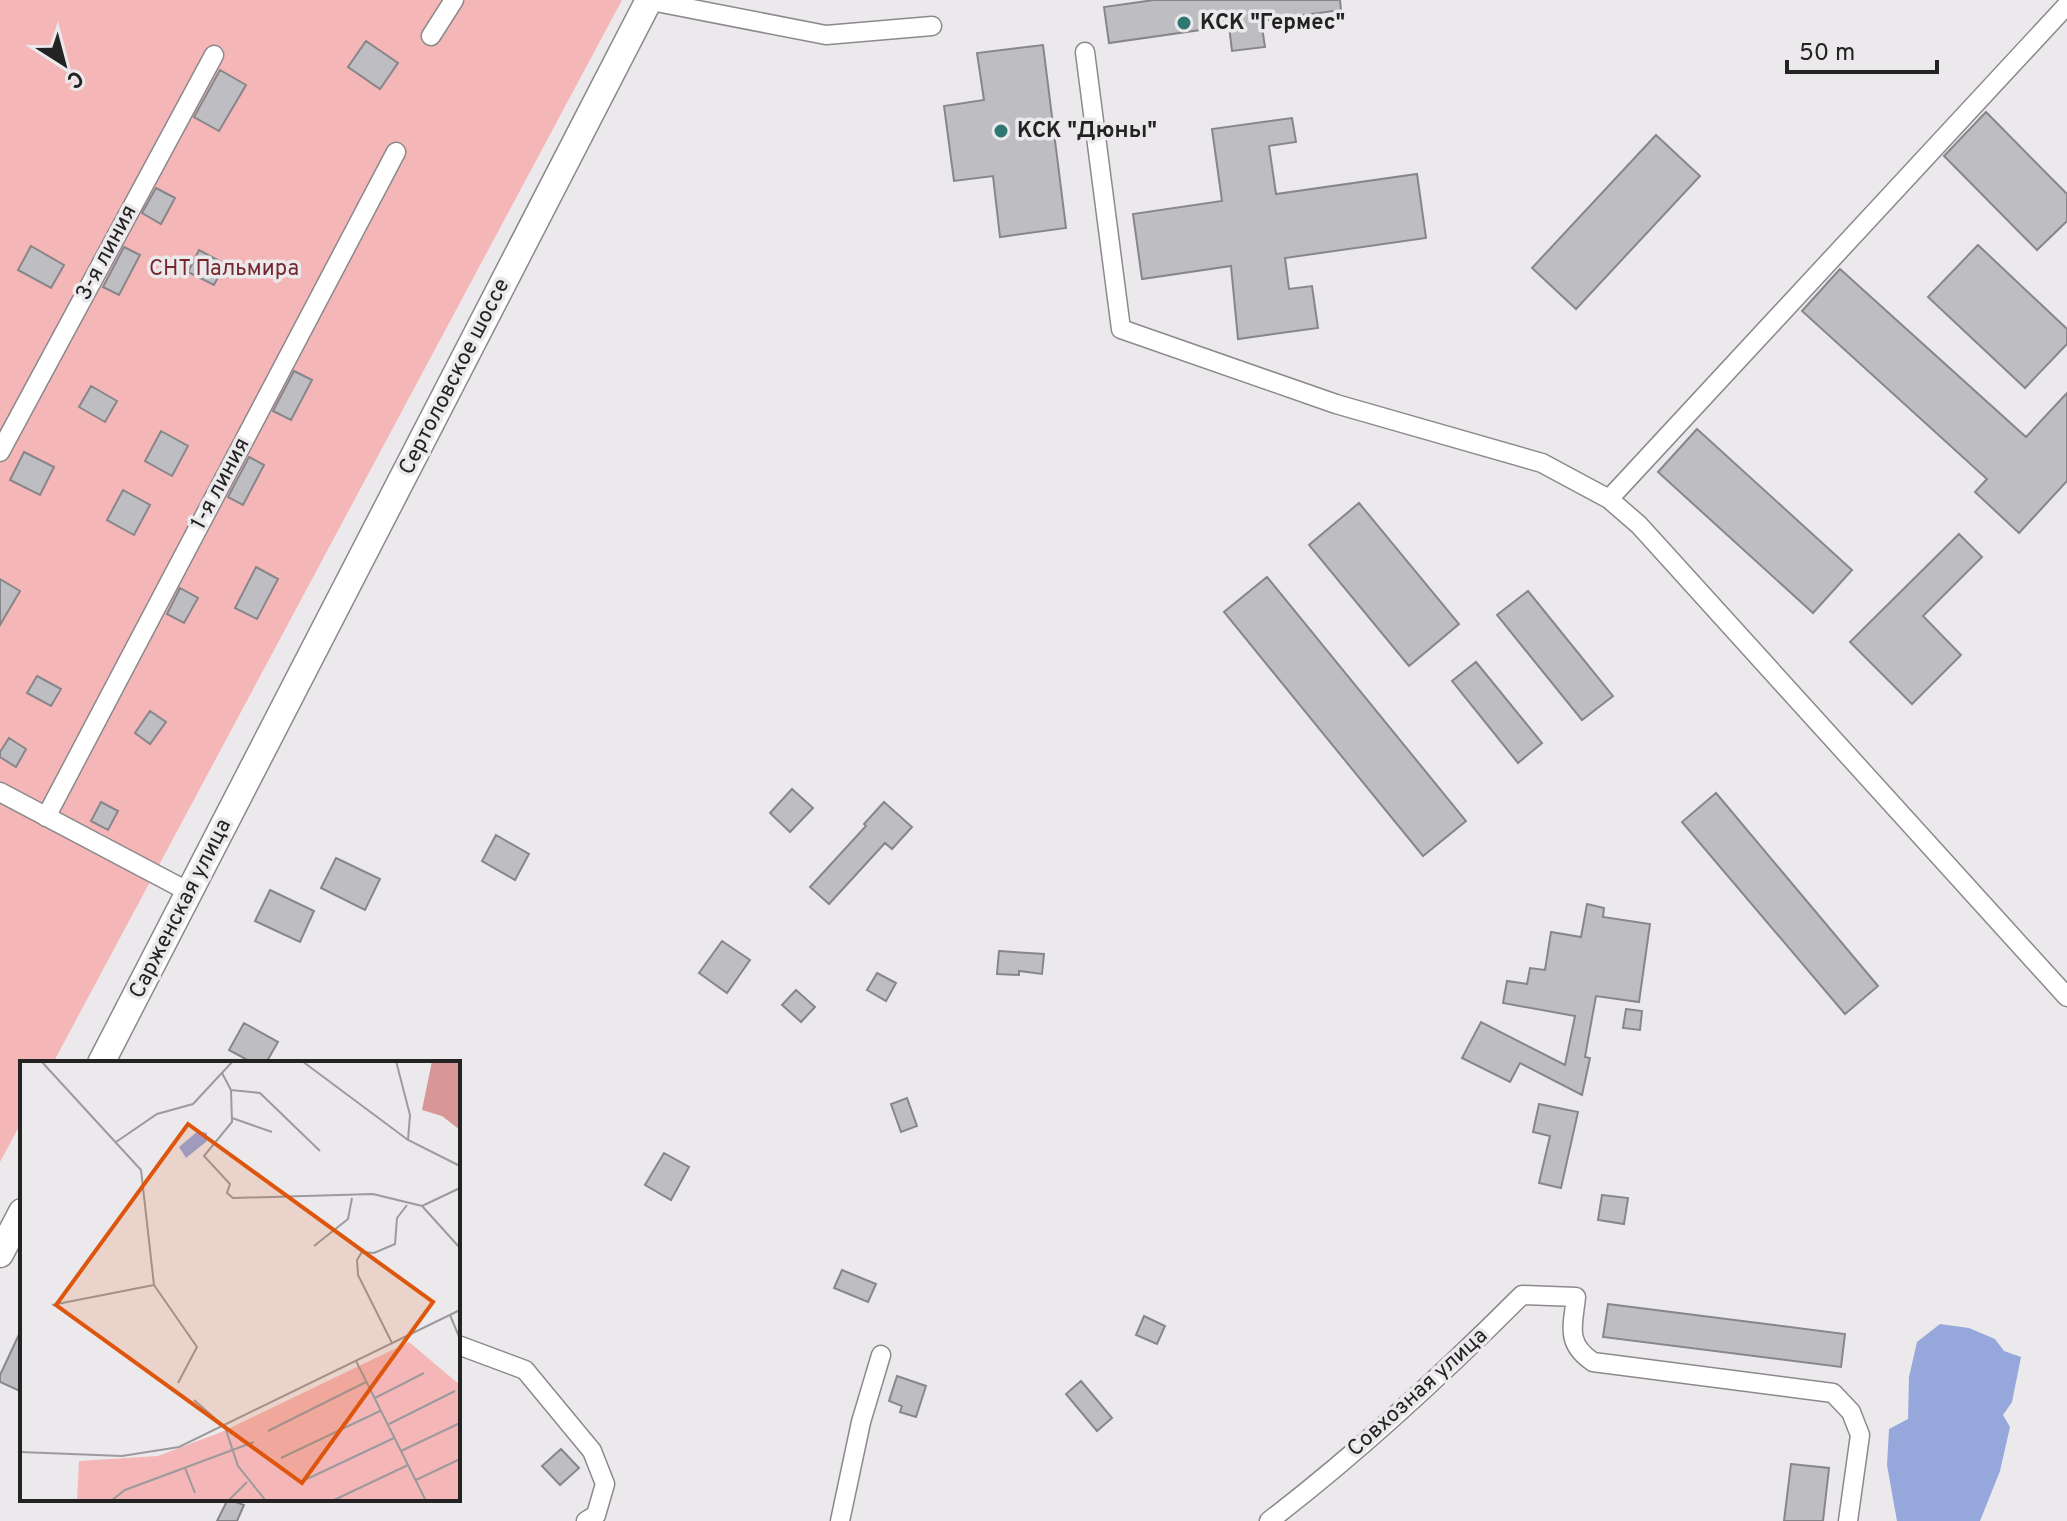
<svg xmlns="http://www.w3.org/2000/svg" width="2067" height="1521" font-family="Overpass,sans-serif">
<style>
.green{fill:#f4b6b6}
.water{fill:#96a7dc}
.building{fill:#bebdc1;stroke:#87868a;stroke-width:2}
.lines{fill:none;stroke-linecap:round;stroke-linejoin:round}
.minor-casing{stroke:#8c898c;stroke-width:21}
.secondary-casing{stroke:#8c898c;stroke-width:29}
.minor{stroke:#fff;stroke-width:18}
.secondary{stroke:#fff;stroke-width:26}
.poi-dot{fill:#2e7773;stroke:#ece9ec;stroke-width:3}
.labels{text-anchor:middle;dominant-baseline:central;stroke-width:7;stroke-linejoin:round;paint-order:stroke}
.poi-label{font-size:22px;font-weight:bold;fill:#242324;stroke:#ece9ec;text-anchor:start}
.street-label{font-size:22px;fill:#242324;stroke:#ece9ec}
.park-label{font-size:22px;fill:#76282e;stroke:#ece9ec}
.inset-road{fill:none;stroke:#9c9a9c;stroke-width:2}
.view{fill:#de560d;fill-opacity:0.15;stroke:#de560d;stroke-width:4}
.inset-edge{fill:none;stroke:#242324;stroke-width:4}
</style>
<rect width="100%" height="100%" fill="#ece9ec"/>
<!-- green -->
<path class="green" d="M 0,0 L 622,0 L 53,1063 L 22,1063 L 22,1121 L 0,1162 Z"/>
<!-- water -->
<path class="water" d="M 1940,1324 L 1969,1328 L 1995,1339 L 2004,1351 L 2021,1357 L 2012,1402 L 2003,1415 L 2010,1427 L 2000,1471 L 1980,1521 L 1897,1521 L 1887,1465 L 1889,1429 L 1908,1419 L 1909,1377 L 1917,1342 Z"/>
<!-- building -->
<path class="building" d="M 1154,0 L 1340,0 L 1341,10 L 1261,21 L 1265,47 L 1232,51 L 1229,26 L 1109,43 L 1104,7 Z
M 366,41 L 398,63 L 380,89 L 348,67 Z
M 1043,45 L 1066,228 L 1000,237 L 993,176 L 954,181 L 944,106 L 984,100 L 977,53 Z
M 220,70 L 246,85 L 219,131 L 194,117 Z
M 1986,112 L 2067,194 L 2067,221 L 2037,250 L 1944,156 Z
M 1292,118 L 1296,142 L 1269,146 L 1276,194 L 1417,174 L 1426,238 L 1285,258 L 1289,289 L 1312,286 L 1318,328 L 1238,339 L 1231,266 L 1142,279 L 1133,214 L 1222,201 L 1212,129 Z
M 1656,135 L 1700,176 L 1576,309 L 1532,268 Z
M 156,188 L 175,198 L 161,224 L 142,213 Z
M 1978,245 L 2067,329 L 2067,344 L 2025,388 L 1928,297 Z
M 31,246 L 64,265 L 51,288 L 18,270 Z
M 124,247 L 140,255 L 119,295 L 103,287 Z
M 199,250 L 225,264 L 214,285 L 188,272 Z
M 1840,269 L 2026,437 L 2067,393 L 2067,481 L 2019,533 L 1975,492 L 1987,479 L 1802,311 Z
M 294,371 L 312,380 L 291,420 L 273,411 Z
M 91,386 L 117,401 L 105,422 L 79,407 Z
M 1697,429 L 1852,570 L 1813,613 L 1658,472 Z
M 161,431 L 188,446 L 172,476 L 145,461 Z
M 24,452 L 54,467 L 40,495 L 10,480 Z
M 249,457 L 264,465 L 243,505 L 228,497 Z
M 123,490 L 150,505 L 134,535 L 107,520 Z
M 1359,503 L 1459,624 L 1409,666 L 1309,545 Z
M 1959,534 L 1982,557 L 1923,616 L 1961,655 L 1912,704 L 1850,642 Z
M 256,567 L 278,579 L 257,619 L 235,608 Z
M 1267,577 L 1466,821 L 1423,856 L 1224,612 Z
M 0,579 L 20,591 L 0,625 Z
M 180,588 L 198,598 L 184,623 L 167,614 Z
M 1528,591 L 1613,696 L 1582,720 L 1497,615 Z
M 1476,662 L 1542,743 L 1518,763 L 1452,681 Z
M 37,676 L 61,689 L 51,706 L 27,693 Z
M 150,711 L 166,722 L 150,744 L 135,733 Z
M 9,738 L 26,749 L 16,767 L 0,757 L 0,752 Z
M 792,789 L 813,808 L 790,832 L 770,813 Z
M 1716,793 L 1878,986 L 1845,1014 L 1682,822 Z
M 101,802 L 118,811 L 108,830 L 91,821 Z
M 884,802 L 912,827 L 892,849 L 885,843 L 829,904 L 810,887 L 866,826 L 864,824 Z
M 496,835 L 529,854 L 515,880 L 482,861 Z
M 336,858 L 380,879 L 365,910 L 321,888 Z
M 270,890 L 314,911 L 300,942 L 255,921 Z
M 1587,904 L 1604,908 L 1603,917 L 1650,924 L 1639,1002 L 1596,996 L 1585,1057 L 1590,1058 L 1582,1095 L 1520,1063 L 1510,1082 L 1462,1058 L 1481,1022 L 1565,1065 L 1575,1016 L 1503,1003 L 1507,981 L 1527,984 L 1530,968 L 1545,970 L 1551,932 L 1581,937 Z
M 722,941 L 750,960 L 727,993 L 699,973 Z
M 999,951 L 1044,954 L 1042,974 L 1019,971 L 1019,975 L 997,974 Z
M 877,973 L 896,983 L 886,1001 L 867,990 Z
M 796,990 L 815,1007 L 801,1022 L 782,1005 Z
M 1626,1009 L 1642,1011 L 1640,1030 L 1623,1028 Z
M 244,1023 L 278,1042 L 266,1063 L 253,1063 L 229,1050 Z
M 907,1098 L 917,1126 L 901,1132 L 891,1104 Z
M 1539,1104 L 1578,1112 L 1561,1188 L 1539,1183 L 1550,1136 L 1533,1132 Z
M 664,1153 L 689,1167 L 671,1200 L 645,1185 Z
M 1602,1195 L 1628,1198 L 1624,1224 L 1598,1220 Z
M 842,1270 L 876,1284 L 868,1302 L 834,1288 Z
M 1608,1304 L 1845,1334 L 1841,1367 L 1603,1337 Z
M 1144,1316 L 1165,1326 L 1157,1344 L 1136,1335 Z
M 22,1328 L 22,1392 L 0,1382 L 0,1375 Z
M 897,1376 L 926,1386 L 916,1417 L 900,1412 L 902,1406 L 889,1401 Z
M 1081,1381 L 1112,1418 L 1097,1431 L 1066,1394 Z
M 561,1449 L 579,1468 L 560,1485 L 542,1466 Z
M 1791,1464 L 1829,1468 L 1823,1521 L 1784,1521 Z
M 228,1499 L 244,1505 L 237,1521 L 217,1521 Z"/>
<g class="lines">
<!-- minor casing -->
<g class="minor-casing">
<path id="minor" d="M 646,0 L 826,35 L 932,26
M 431,36 L 454,0
M 1085,52 L 1121,329 L 1336,404 L 1542,463 L 1609,499 L 1639,525 L 2067,997
M 0,452 L 214,55
M 1609,499 L 2067,5
M 0,792 L 189,892
M 46,817 L 396,152
M 458,1345 L 525,1370 L 592,1451 L 605,1484 L 596,1515 L 586,1521
M 840,1521 L 861,1422 L 881,1355
M 1269,1521 C 1358,1453 1442,1375 1522,1295 L 1576,1297 C 1573,1326 1565,1343 1593,1362 L 1833,1393 L 1851,1412 L 1860,1435 L 1848,1521"/>
</g>
<!-- secondary casing -->
<g class="secondary-casing">
<path id="secondary" d="M 101,1063 L 649,0
M 0,1254 L 22,1212"/>
</g>
<!-- minor -->
<use href="#minor" class="minor"/>
<!-- secondary -->
<use href="#secondary" class="secondary"/>
</g>
<!-- markers -->
<g class="poi-dot">
<circle cx="1184" cy="23" r="8"/>
<circle cx="1001" cy="131" r="8"/>
</g>
<g class="labels">
<!-- poi labels -->
<g class="poi-label">
<text x="1200" y="23">КСК "Гермес"</text>
<text x="1017" y="131">КСК "Дюны"</text>
</g>
<!-- street labels -->
<g class="street-label">
<text transform="translate(107 253) rotate(-62)">3-я линия</text>
<text transform="translate(455 377) rotate(-63)">Сертоловское шоссе</text>
<text transform="translate(221 484) rotate(-62)">1-я линия</text>
<text transform="translate(181 909) rotate(-63)">Сарженская улица</text>
<text transform="translate(1418 1393) rotate(-42)">Совхозная улица</text>
</g>
<!-- park labels -->
<g class="park-label">
<text x="224" y="269">СНТ Пальмира</text>
</g>
</g>
<!-- overview -->
<g transform="translate(20 1061)">
<rect width="440" height="440" fill="#ece9ec"/>
<path d="M 389,281 L 440,324 L 440,440 L 57,440 L 59,400 L 138,395 L 204,370 Z" fill="#f4b6b6"/>
<path d="M 412,0 L 440,0 L 440,69 L 422,55 L 402,49 Z" fill="#d89697"/>
<path d="M 178,70 L 187,72 L 187,80 L 166,97 L 159,86 Z" fill="#96a7dc"/>
<path class="inset-road" d="M 21,0 L 121,109 L 134,224 L 177,286 L 158,322M 282,0 L 388,79 L 440,105M 376,0 L 390,54 L 388,79M 202,12 L 211,29 L 212,61 L 184,95 L 210,123 L 207,132 L 213,137 L 353,133 L 402,145 L 440,187M 211,29 L 240,32 L 300,90M 212,57 L 252,71M 96,81 L 137,53 L 173,43 L 213,0M 402,145 L 440,127M 294,185 L 328,158 L 332,137M 32,244 L 134,224M 430,254 L 440,278M 372,282 L 338,214 L 337,199 L 342,191 L 354,192 L 375,183 L 377,157 L 387,144M 336,300 L 406,440M 355,337 L 404,312M 174,339 L 205,366 L 218,405 L 246,440M 369,363 L 435,330M 248,370 L 346,321M 381,390 L 440,362M 0,391 L 102,395 L 159,386 L 440,249M 261,397 L 360,350M 165,407 L 175,432M 287,418 L 374,377M 396,419 L 440,398M 91,440 L 105,429 L 234,381M 208,440 L 227,421M 312,440 L 388,404"/>
<path class="view" d="M 168,63 L 413,241 L 282,422 L 36,244 Z"/>
<rect width="440" height="440" class="inset-edge"/>
</g>
<!-- north arrow -->
<g transform="translate(64 64) rotate(144)" stroke="#ece9ec" stroke-width="6" paint-order="stroke">
<path d="M0-6L14 30L0 20L-14 30Z" fill="#242324"/>
<text y="-12" font-size="22" font-weight="bold" text-anchor="middle" fill="#242324">С</text>
</g>
<!-- scale -->
<path d="M1787 60v12h150v-12" fill="none" stroke="#242324" stroke-width="4"/>
<text x="1799" y="60" font-size="24" fill="#242324" stroke="#ece9ec" stroke-width="6" paint-order="stroke">50 m</text>
</svg>
